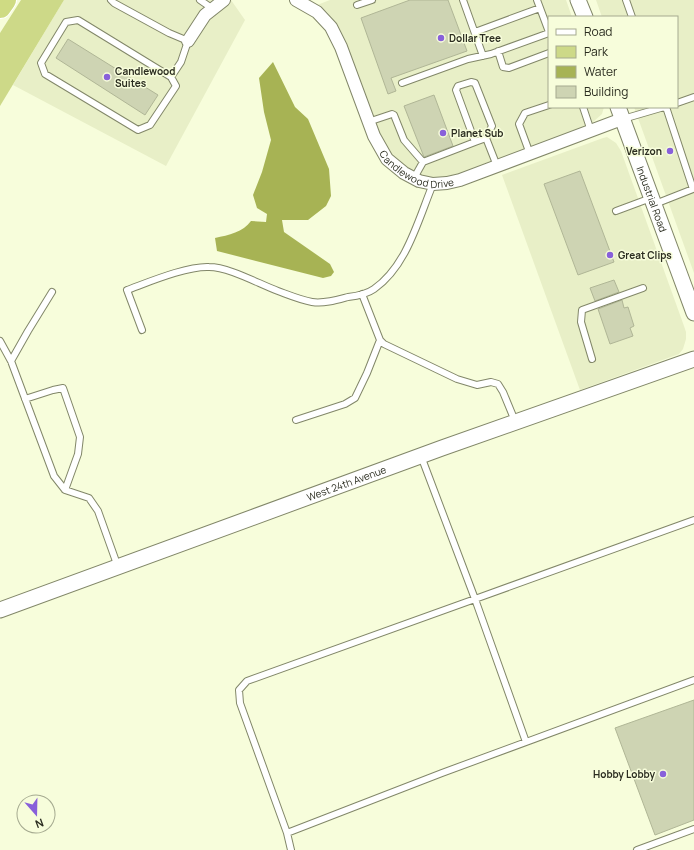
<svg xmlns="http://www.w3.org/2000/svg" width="694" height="850" font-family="Manrope,sans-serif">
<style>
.built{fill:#e8efc7}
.green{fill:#cdd988}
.water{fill:#a7b354}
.building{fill:#ced4b3;stroke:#b0b696}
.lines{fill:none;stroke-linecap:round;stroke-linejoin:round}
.service-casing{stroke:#828769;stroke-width:8}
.minor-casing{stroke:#828769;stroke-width:14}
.tertiary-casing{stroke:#828769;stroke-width:17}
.motorway-casing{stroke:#fff;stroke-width:24}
.service{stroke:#fff;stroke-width:6}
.minor{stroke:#fff;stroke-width:12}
.tertiary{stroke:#fff;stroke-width:15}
.motorway{stroke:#cfdb83;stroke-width:22}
.poi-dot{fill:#8860da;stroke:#f7fddb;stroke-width:1.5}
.labels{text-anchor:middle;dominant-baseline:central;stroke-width:3;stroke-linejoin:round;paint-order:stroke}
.poi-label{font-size:10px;font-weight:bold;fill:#2b2d20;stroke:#f7fddb;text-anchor:start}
.street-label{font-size:10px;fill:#2b2d20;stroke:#f7fddb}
</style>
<rect width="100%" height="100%" fill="#f7fddb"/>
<!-- built -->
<path class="built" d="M 64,0 L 231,0 L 245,20 L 166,166 L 13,85 Z
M 330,0 L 566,0 L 572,17 L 549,17 L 549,107 L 604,107 L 602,114 L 593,122 L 582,128 L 457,177 L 441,179 L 426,178 L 411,173 L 388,152 L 382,141 L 346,42 L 333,20 L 327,12 L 317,5 Z
M 596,0 L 694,0 L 694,273 L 634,107 L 677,107 L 677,17 L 602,17 Z
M 607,137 L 616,143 L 621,151 L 684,326 L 686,332 L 686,339 L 683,349 L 679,354 L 580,390 L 502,175 L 603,138 Z"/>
<!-- green -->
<path class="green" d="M 21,0 L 64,0 L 0,106 L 0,33 Z"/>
<!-- water -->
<path class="water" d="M 273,62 L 295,107 L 308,119 L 329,169 L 331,196 L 326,206 L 308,220 L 282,220 L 284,232 L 330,264 L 334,272 L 331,276 L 323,278 L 217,251 L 215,238 C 229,235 243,232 251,221 L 266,222 L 267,214 L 257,208 L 253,195 L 262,172 L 271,140 L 264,112 L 259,78 Z"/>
<!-- building -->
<path class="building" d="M 410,0 L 448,0 L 467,51 L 391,78 L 396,91 L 388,94 L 361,18 Z
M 68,39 L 158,95 L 145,115 L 56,58 Z
M 434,95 L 453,146 L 424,157 L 404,106 Z
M 580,171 L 614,262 L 578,275 L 544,184 Z
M 614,280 L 619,292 L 595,301 L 590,288 Z
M 622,300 L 624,308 L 628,307 L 634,326 L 630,328 L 633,336 L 610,344 L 598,309 Z
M 694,700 L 694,820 L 655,835 L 615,728 Z"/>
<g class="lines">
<!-- service casing -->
<g class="service-casing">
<path id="service" d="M 111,0 L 114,3 L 169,33 L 188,41 L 181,62 L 171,77 L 78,20 L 66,22 L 41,63 L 45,74 L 138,130 L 150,125 L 176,86 L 171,77
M 200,0 L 213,9
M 463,0 L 483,56
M 537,0 L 549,32
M 626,0 L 632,17
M 357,5 L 372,0
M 475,32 L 540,8
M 498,51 L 503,67 L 509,68 L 549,53
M 402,83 L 468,59 L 491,54 L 549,33
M 677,103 L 694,97
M 583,107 L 591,131
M 623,119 L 664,107
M 368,122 L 392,114 L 394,115 L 404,140 L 423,162
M 486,138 L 475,142 L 456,90 L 458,86 L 471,82 L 475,83 L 492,126 L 486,138 L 497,166
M 530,154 L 519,124 L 525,113 L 549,105
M 414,178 L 423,162 L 475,142
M 655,204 L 693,189 L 666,107
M 616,211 L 651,198
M 142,330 L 127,290 C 149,282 187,266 209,267 C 229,267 259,284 278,291 C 289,295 301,300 312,302 C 324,304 337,300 348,297 C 357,296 367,294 374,289 C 407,266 418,220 433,184
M 380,340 L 384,344 L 457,379 L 477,385 L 491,382 L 498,384 L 503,392 L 515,421
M 0,341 L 11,361 L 54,476 L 65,490 L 89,498 L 98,511 L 118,567
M 592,359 L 581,322 L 582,310 L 643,288
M 11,361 L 28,331 L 52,292
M 25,399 L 53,390 L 63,388 L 80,437 L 78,454 L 65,490
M 296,420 L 345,404 L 355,398 L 367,373 L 380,340 L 362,294
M 421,456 L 475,599 L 694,520
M 287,833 L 442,773 L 694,680
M 291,850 L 287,833 L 240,703 L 239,690 L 247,681 L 475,599 L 526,742
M 637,850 L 694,829"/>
</g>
<!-- minor casing -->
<g class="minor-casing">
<g id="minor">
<path id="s1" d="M 296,0 L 317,12 L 331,27 L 341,47 L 374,136 L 387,159 L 404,173 L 419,181 L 433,184 L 447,183 L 460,180 L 622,119"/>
<path d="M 188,41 L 205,15 L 224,0"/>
</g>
</g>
<!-- tertiary casing -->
<g class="tertiary-casing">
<g id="tertiary">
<path d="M 578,0 L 585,17"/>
<path id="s2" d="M 618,107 L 694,313"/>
<path id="s3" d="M 0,610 L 442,448 L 694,359"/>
</g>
</g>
<!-- motorway casing -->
<g class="motorway-casing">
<path id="motorway" d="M 0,7 L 5,0"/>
</g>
<!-- service -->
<use href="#service" class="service"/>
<!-- minor -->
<use href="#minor" class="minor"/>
<!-- tertiary -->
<use href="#tertiary" class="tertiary"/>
<!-- motorway -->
<use href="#motorway" class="motorway"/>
</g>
<!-- markers -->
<g class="poi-dot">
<circle cx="441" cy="38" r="4"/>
<circle cx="107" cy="77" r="4"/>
<circle cx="443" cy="133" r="4"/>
<circle cx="670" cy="151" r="4"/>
<circle cx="610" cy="255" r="4"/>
<circle cx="663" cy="774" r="4"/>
</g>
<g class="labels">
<!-- poi labels -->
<g class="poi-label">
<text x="449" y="38">Dollar Tree</text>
<text x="115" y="71">Candlewood<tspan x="115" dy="12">Suites</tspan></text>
<text x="451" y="133">Planet Sub</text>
<text x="662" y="151" text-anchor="end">Verizon</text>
<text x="618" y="255">Great Clips</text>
<text x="655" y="774" text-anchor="end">Hobby Lobby</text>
</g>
<!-- street labels -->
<g class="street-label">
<text stroke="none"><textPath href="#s1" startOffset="221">Candlewood Drive</textPath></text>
<text stroke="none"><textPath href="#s2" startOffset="98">Industrial Road</textPath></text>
<text stroke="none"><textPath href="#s3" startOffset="369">West 24th Avenue</textPath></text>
</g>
</g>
<!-- legend -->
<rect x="548" y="16" width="130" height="92" fill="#f7fddb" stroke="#a5aa90"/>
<rect x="556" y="29" width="20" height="6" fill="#ffffff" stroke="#a5aa90"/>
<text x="584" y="36" font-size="12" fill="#2b2d20">Road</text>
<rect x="556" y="46" width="20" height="12" fill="#cdd988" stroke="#a5aa90"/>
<text x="584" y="56" font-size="12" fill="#2b2d20">Park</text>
<rect x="556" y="66" width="20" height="12" fill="#a7b354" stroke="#a5aa90"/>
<text x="584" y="76" font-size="12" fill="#2b2d20">Water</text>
<rect x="556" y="86" width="20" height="12" fill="#ced4b3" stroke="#a5aa90"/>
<text x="584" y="96" font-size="12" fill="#2b2d20">Building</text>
<!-- north arrow -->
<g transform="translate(36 814) rotate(160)"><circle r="19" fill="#f7fddb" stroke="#a5aa90"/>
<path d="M0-3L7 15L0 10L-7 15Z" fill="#8860da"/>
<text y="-6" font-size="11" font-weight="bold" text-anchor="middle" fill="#2b2d20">N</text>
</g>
</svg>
